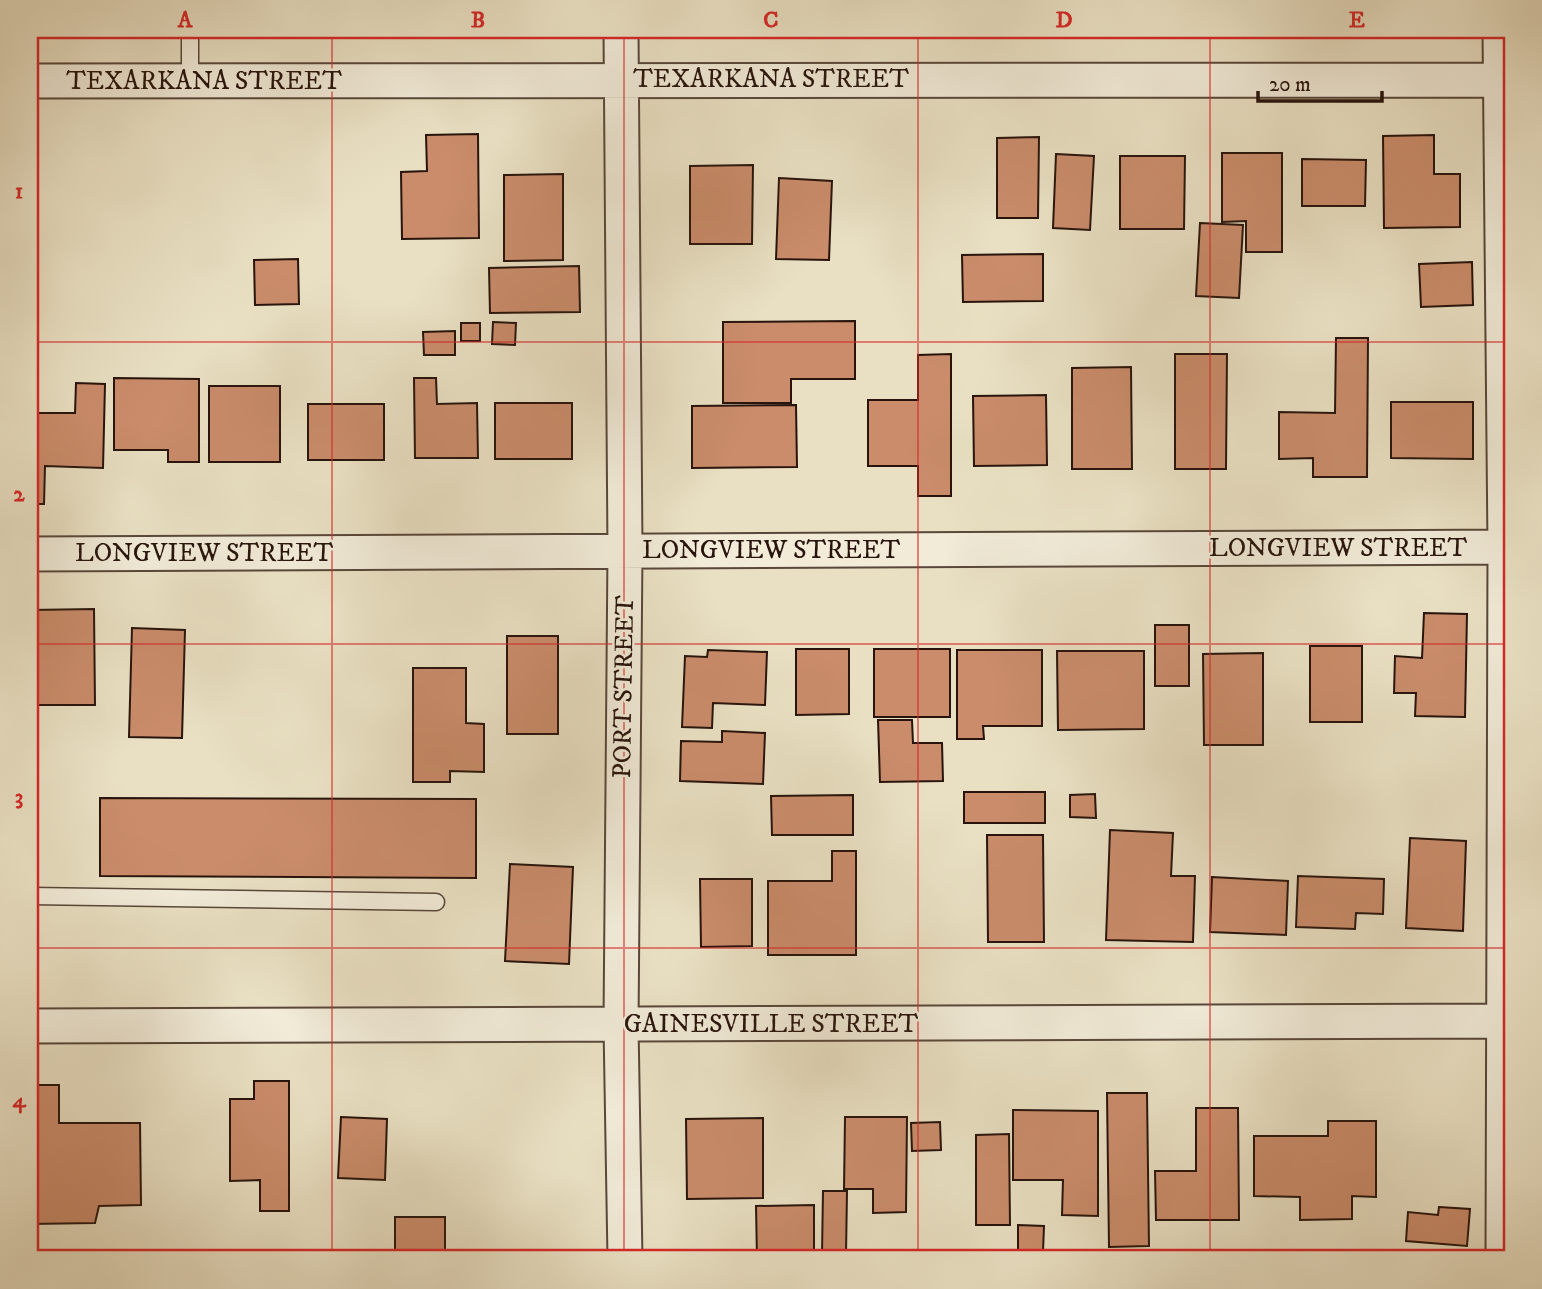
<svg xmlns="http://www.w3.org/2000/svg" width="1542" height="1289" font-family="'IM FELL DW Pica',serif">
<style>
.building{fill:#ca8c6b;stroke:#28140c;stroke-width:2}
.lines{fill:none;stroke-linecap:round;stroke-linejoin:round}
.lane-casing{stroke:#58473a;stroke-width:19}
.street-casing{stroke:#58473a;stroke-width:37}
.lane{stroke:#f1ebd8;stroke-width:16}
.street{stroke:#f1ebd8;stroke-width:33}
.grid{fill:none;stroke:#d62828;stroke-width:2;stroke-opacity:0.55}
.labels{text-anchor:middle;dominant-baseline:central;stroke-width:5;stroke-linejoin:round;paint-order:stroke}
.street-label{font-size:26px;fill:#28140c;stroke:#f1ebd8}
.neatline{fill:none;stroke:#d62828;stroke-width:2.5}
.grid-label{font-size:23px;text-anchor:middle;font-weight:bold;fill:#d62828}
</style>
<rect width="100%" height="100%" fill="#e9e0c3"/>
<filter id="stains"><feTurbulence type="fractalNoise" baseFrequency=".00286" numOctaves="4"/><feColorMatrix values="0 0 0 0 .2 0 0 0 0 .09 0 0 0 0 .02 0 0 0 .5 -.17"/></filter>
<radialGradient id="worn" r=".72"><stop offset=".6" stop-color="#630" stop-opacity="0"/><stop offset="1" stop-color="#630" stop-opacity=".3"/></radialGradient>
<!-- building -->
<path class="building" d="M 478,134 L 479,238 L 402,239 L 401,172 L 427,171 L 426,135 Z
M 1434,135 L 1434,174 L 1460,174 L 1460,227 L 1384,228 L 1383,136 Z
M 1039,137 L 1038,218 L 997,218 L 997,138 Z
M 1222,153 L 1282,153 L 1282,252 L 1246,252 L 1246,221 L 1222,222 Z
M 1056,154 L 1094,156 L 1090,230 L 1053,228 Z
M 1120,156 L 1185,156 L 1184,229 L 1120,229 Z
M 1302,159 L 1366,160 L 1365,206 L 1302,206 Z
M 753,165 L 752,244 L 690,244 L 690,166 Z
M 563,174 L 563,260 L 504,261 L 504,175 Z
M 779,178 L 832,181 L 829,260 L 776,259 Z
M 1200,223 L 1243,225 L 1239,298 L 1196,296 Z
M 1043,254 L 1043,301 L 963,302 L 962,255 Z
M 298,259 L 299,304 L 255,305 L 254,260 Z
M 1472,262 L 1473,305 L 1421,307 L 1419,264 Z
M 579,266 L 580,312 L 490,313 L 489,268 Z
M 855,321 L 855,379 L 791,379 L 791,403 L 723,403 L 723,322 Z
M 493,322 L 516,323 L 515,345 L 492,344 Z
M 461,323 L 480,323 L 480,341 L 461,341 Z
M 455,331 L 455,355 L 424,355 L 423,332 Z
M 1336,338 L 1368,338 L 1367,477 L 1313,477 L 1313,458 L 1279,459 L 1279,412 L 1335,413 Z
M 951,354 L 951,496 L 918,496 L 918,466 L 868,466 L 868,400 L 918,400 L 918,355 Z
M 1175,354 L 1227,354 L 1226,469 L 1175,469 Z
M 1131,367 L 1132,469 L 1072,469 L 1072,368 Z
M 114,378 L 199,379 L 199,462 L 168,462 L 168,450 L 114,450 Z
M 414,378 L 436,378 L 437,404 L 477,403 L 478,458 L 415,458 Z
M 76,383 L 105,384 L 103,468 L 45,466 L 44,504 L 30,504 L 30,459 L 37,460 L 38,413 L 75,413 Z
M 209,386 L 280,386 L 280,462 L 209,462 Z
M 1046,395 L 1047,465 L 974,466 L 973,396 Z
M 1391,402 L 1473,402 L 1473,459 L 1391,458 Z
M 495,403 L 572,403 L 572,459 L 495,459 Z
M 308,404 L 384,404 L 384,460 L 308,460 Z
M 796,405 L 797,467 L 692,468 L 692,406 Z
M 94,609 L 95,705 L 30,705 L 30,610 Z
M 1424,613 L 1467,614 L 1465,717 L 1415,716 L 1416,693 L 1394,693 L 1395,656 L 1422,658 Z
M 1155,625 L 1189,625 L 1189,686 L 1155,686 Z
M 132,628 L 185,630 L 182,738 L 129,737 Z
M 507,636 L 558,636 L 558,734 L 507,734 Z
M 1310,646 L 1362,646 L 1362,722 L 1310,722 Z
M 796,649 L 849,649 L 849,714 L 796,715 Z
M 874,649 L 950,649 L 950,717 L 874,717 Z
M 708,650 L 767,652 L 765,705 L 713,703 L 712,728 L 682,727 L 685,656 L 707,657 Z
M 957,650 L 1042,650 L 1042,726 L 983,726 L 984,739 L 957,739 Z
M 1057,651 L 1144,651 L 1144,729 L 1058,730 Z
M 1263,653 L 1263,745 L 1204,745 L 1203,654 Z
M 413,668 L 466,668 L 466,723 L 484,724 L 484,772 L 450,771 L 450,782 L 413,782 Z
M 878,720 L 912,720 L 913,743 L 942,743 L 943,781 L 880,782 Z
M 722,731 L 765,733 L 763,784 L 680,781 L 681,741 L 722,742 Z
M 964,792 L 1045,792 L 1045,823 L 964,823 Z
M 1095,794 L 1096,818 L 1070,817 L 1070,795 Z
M 853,795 L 853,835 L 772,835 L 771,796 Z
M 100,798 L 476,799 L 476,878 L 100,876 Z
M 1110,830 L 1173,833 L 1171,876 L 1195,876 L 1193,942 L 1106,940 Z
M 987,835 L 1043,835 L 1044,942 L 988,942 Z
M 1410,838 L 1466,841 L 1463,931 L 1406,928 Z
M 832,851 L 856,851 L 856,955 L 768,955 L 768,881 L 832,881 Z
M 510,864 L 573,867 L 569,964 L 505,961 Z
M 1298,876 L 1384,879 L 1383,914 L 1356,913 L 1355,929 L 1296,927 Z
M 1212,877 L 1288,881 L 1286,935 L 1210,932 Z
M 700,879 L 752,879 L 752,946 L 701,947 Z
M 254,1081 L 289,1081 L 289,1211 L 260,1211 L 260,1180 L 230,1181 L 230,1099 L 254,1099 Z
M 30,1085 L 59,1085 L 59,1123 L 140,1123 L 141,1205 L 99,1206 L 95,1223 L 30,1224 Z
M 1107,1093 L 1147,1093 L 1149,1246 L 1109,1247 Z
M 1196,1108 L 1238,1108 L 1239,1220 L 1156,1220 L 1155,1171 L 1196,1171 Z
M 1013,1110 L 1098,1111 L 1098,1216 L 1062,1215 L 1063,1180 L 1013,1180 Z
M 341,1117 L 387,1119 L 385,1180 L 338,1178 Z
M 845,1117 L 907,1117 L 906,1212 L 873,1213 L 873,1189 L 844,1189 Z
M 763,1118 L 763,1198 L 687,1199 L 686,1119 Z
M 1328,1121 L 1376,1121 L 1376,1197 L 1352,1196 L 1352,1219 L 1300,1220 L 1300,1197 L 1254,1196 L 1254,1136 L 1328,1136 Z
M 940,1122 L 941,1150 L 912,1151 L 911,1123 Z
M 1009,1134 L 1010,1225 L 976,1225 L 976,1135 Z
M 823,1191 L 847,1191 L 846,1255 L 822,1254 Z
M 814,1205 L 814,1258 L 757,1259 L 756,1206 Z
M 1439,1207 L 1470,1209 L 1467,1246 L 1406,1241 L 1408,1212 L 1438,1215 Z
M 395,1217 L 445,1217 L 445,1259 L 395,1259 Z
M 1018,1225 L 1044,1226 L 1043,1252 L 1018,1251 Z"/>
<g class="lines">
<!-- lane casing -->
<g class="lane-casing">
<path id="lane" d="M 190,30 L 190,81
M 30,896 L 436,902"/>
</g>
<!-- street casing -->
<g class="street-casing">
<path id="street" d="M 621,30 L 625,550 L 621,1025 L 625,1259
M 1500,30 L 1505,547 L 1503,1259
M 30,81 L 1512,80
M 30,554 L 1512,547
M 30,1026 L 1512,1021"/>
</g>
<!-- lane -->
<use href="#lane" class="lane"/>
<!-- street -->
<use href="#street" class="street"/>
</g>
<!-- grid -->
<path class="grid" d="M 332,30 L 332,1259M 624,30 L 624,1259M 918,30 L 918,1259M 1210,30 L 1210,1259M 30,342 L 1512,342M 30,644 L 1512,644M 30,948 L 1512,948"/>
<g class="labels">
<!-- street labels -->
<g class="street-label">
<text x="771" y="79">TEXARKANA STREET</text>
<text x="204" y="81">TEXARKANA STREET</text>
<text x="1338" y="548">LONGVIEW STREET</text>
<text x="771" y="550">LONGVIEW STREET</text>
<text x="204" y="553">LONGVIEW STREET</text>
<text transform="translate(624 687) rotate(-89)">PORT STREET</text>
<text x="771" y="1024">GAINESVILLE STREET</text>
</g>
</g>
<!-- margin -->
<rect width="1542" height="1289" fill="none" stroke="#e9e0c3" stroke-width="77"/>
<!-- scale -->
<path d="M1258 91v10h124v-10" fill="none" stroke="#28140c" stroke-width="3.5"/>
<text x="1269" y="91" font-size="21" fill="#28140c" stroke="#f1ebd8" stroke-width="5" paint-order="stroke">20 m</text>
<rect x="38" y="38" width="1466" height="1212" class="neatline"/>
<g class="grid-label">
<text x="185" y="27">A</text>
<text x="478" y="27">B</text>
<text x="771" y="27">C</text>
<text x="1064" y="27">D</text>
<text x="1357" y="27">E</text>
<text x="19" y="198">1</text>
<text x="19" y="501">2</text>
<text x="19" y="804">3</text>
<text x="19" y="1107">4</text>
</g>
<rect width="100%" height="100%" filter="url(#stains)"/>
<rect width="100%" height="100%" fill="url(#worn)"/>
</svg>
